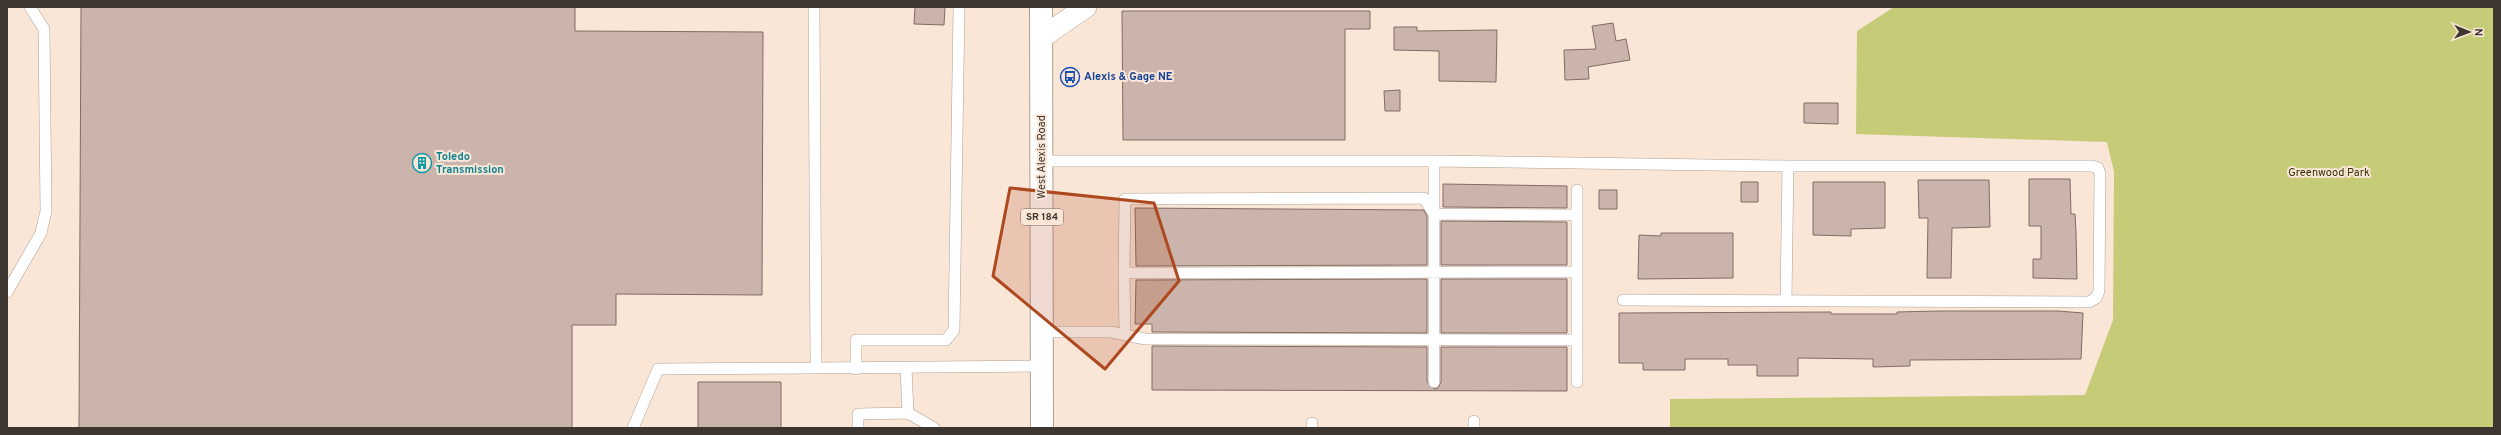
<svg xmlns="http://www.w3.org/2000/svg" width="2501" height="435" font-family="Overpass,sans-serif">
<style>
.green{fill:#c6cb78}
.building{fill:#cbb4ab;stroke:#816c65}
.lines{fill:none;stroke-linecap:round;stroke-linejoin:round}
.lane-casing{stroke:#af9e8f;stroke-width:12}
.street-casing{stroke:#af9e8f;stroke-width:22}
.primary-casing{stroke:#af9e8f;stroke-width:24}
.lane{stroke:#fff;stroke-width:11}
.street{stroke:#fff;stroke-width:21}
.primary{stroke:#fff;stroke-width:22}
.marked{fill:#ae481e;fill-opacity:0.2;stroke:#ae481e;stroke-width:3;stroke-linejoin:round}
.labels{text-anchor:middle;dominant-baseline:central;stroke-width:4;stroke-linejoin:round;paint-order:stroke}
.shield{fill:#f9e6d7;stroke:#766c63;stroke-width:1}
.shield-label{font-size:10px;font-weight:bold;fill:#3e3731}
.transit-label{font-size:11px;font-weight:bold;fill:#164399;stroke:#f9e6d7;text-anchor:start}
.culture-label{font-size:11px;font-weight:bold;fill:#0d838f;stroke:#f9e6d7;text-anchor:start}
.street-label{font-size:11px;fill:#3e3731;stroke:#f9e6d7}
.park-label{font-size:11px;fill:#323305;stroke:#f9e6d7}
</style>
<rect width="100%" height="100%" fill="#f9e6d7"/>
<!-- green -->
<path class="green" d="M 1894,7 L 2494,7 L 2494,428 L 1670,428 L 1670,399 L 2085,395 L 2113,320 L 2114,172 L 2107,142 L 1856,134 L 1857,31 Z"/>
<!-- building -->
<path class="building" d="M 81,7 L 575,7 L 575,31 L 763,32 L 762,295 L 616,294 L 616,325 L 572,325 L 572,428 L 79,428 Z
M 915,7 L 945,7 L 944,25 L 914,24 Z
M 1122,11 L 1370,11 L 1370,29 L 1345,29 L 1345,140 L 1123,140 Z
M 1613,23 L 1616,41 L 1626,39 L 1630,60 L 1588,67 L 1589,79 L 1565,80 L 1564,50 L 1596,49 L 1592,26 Z
M 1394,27 L 1417,27 L 1417,31 L 1497,30 L 1496,82 L 1439,81 L 1439,51 L 1394,50 Z
M 1400,90 L 1400,111 L 1385,111 L 1384,91 Z
M 1804,103 L 1838,103 L 1838,124 L 1804,123 Z
M 2029,179 L 2070,179 L 2071,214 L 2075,214 L 2076,232 L 2077,279 L 2033,278 L 2033,259 L 2041,259 L 2041,226 L 2029,226 Z
M 1918,180 L 1989,180 L 1990,227 L 1952,228 L 1951,278 L 1927,278 L 1928,218 L 1919,218 Z
M 1741,182 L 1758,182 L 1758,202 L 1741,202 Z
M 1813,182 L 1885,182 L 1885,228 L 1851,229 L 1851,236 L 1813,235 Z
M 1443,184 L 1567,186 L 1567,208 L 1443,207 Z
M 1599,190 L 1617,190 L 1617,209 L 1599,209 Z
M 1135,208 L 1424,210 L 1427,216 L 1427,265 L 1136,266 Z
M 1441,221 L 1567,222 L 1567,265 L 1441,265 Z
M 1661,233 L 1733,233 L 1733,278 L 1638,279 L 1639,235 L 1661,236 Z
M 1427,279 L 1427,333 L 1152,332 L 1152,324 L 1135,324 L 1136,280 Z
M 1441,279 L 1567,279 L 1567,333 L 1441,333 Z
M 1938,311 L 2058,311 L 2083,313 L 2081,359 L 1910,360 L 1910,366 L 1873,367 L 1873,359 L 1798,358 L 1798,376 L 1757,376 L 1757,365 L 1728,365 L 1728,359 L 1685,359 L 1685,370 L 1643,370 L 1643,363 L 1619,363 L 1619,313 L 1831,312 L 1831,314 L 1897,314 L 1897,312 Z
M 1152,346 L 1427,347 L 1427,382 L 1434,389 L 1438,388 L 1441,382 L 1441,347 L 1567,347 L 1567,391 L 1152,390 Z
M 698,382 L 781,382 L 781,428 L 698,428 Z"/>
<g class="lines">
<!-- lane casing -->
<g class="lane-casing">
<path id="lane" d="M 814,7 L 816,368 L 1042,366
M 1042,161 L 1434,161 L 1788,166 L 2092,166 L 2098,168 L 2100,174 L 2099,291 L 2096,298 L 2089,302 L 1623,300
M 1577,190 L 1577,215
M 1434,214 L 1424,198 L 1125,199 L 1124,273 L 1577,272
M 1434,214 L 1434,161
M 1124,273 L 1125,335
M 7,292 L 41,233 L 46,211 L 44,29 L 30,7
M 1786,300 L 1788,166
M 1042,332 L 1111,332 L 1145,339 L 1577,340 L 1577,215 L 1434,214 L 1434,382
M 1577,340 L 1577,382
M 906,368 L 908,413 L 934,428
M 856,369 L 856,340 L 946,340 L 954,330 L 959,7
M 1474,421 L 1474,428
M 1312,423 L 1312,428
M 633,428 L 658,369 L 816,368
M 858,428 L 858,414 L 908,413"/>
</g>
<!-- street casing -->
<g class="street-casing">
<path id="street" d="M 1041,38 L 1086,7"/>
</g>
<!-- primary casing -->
<g class="primary-casing">
<path id="primary" d="M 1041,7 L 1042,428"/>
</g>
<!-- lane -->
<use href="#lane" class="lane"/>
<!-- street -->
<use href="#street" class="street"/>
<!-- primary -->
<use href="#primary" class="primary"/>
</g>
<!-- marked area -->
<path class="marked" d="M 1010,188 L 1154,203 L 1179,281 L 1105,369 L 993,276 Z"/>
<!-- icons -->
<defs>
<g id="bus-ring" transform="scale(1)"><circle r="9.5" fill="#f9e6d7" stroke="#1a4fb4" stroke-width="1.5"/><path d="M-5-6H5V4H4V6H2V4H-2V6H-4V4H-5ZM-3.5-4V0h7V-4ZM-3.5 1.2v1.5H-2V1.2ZM2 1.2v1.5H3.5V1.2Z" fill="#1a4fb4"/></g>
<g id="building-ring" transform="scale(1)"><circle r="9.5" fill="#f9e6d7" stroke="#0f9aa8" stroke-width="1.5"/><path d="M-4-6H4V6H1V3H-1V6H-4ZM-2.5-4.3h1.7v1.8h-1.7ZM.8-4.3h1.7v1.8H.8ZM-2.5-1h1.7V.8h-1.7ZM.8-1h1.7V.8H.8Z" fill="#0f9aa8"/></g>
</defs>
<g fill-rule="evenodd">
<use href="#bus-ring" x="1070" y="77"/>
<use href="#building-ring" x="422" y="163"/>
</g>
<g class="labels">
<!-- shield labels -->
<rect class="shield" x="1021" y="209" width="42" height="16" rx="3"/>
<g class="shield-label">
<text x="1042" y="217">SR 184</text>
</g>
<!-- transit labels -->
<g class="transit-label">
<text x="1084" y="77">Alexis &amp; Gage NE</text>
</g>
<!-- culture labels -->
<g class="culture-label">
<text x="436" y="157">Toledo<tspan x="436" dy="13">Transmission</tspan></text>
</g>
<!-- street labels -->
<g class="street-label">
<text transform="translate(1042 157) rotate(-90)">West Alexis Road</text>
</g>
<!-- park labels -->
<g class="park-label">
<text x="2329" y="173">Greenwood Park</text>
</g>
</g>
<!-- border -->
<rect width="2501" height="435" fill="none" stroke="#3e3731" stroke-width="16"/>
<!-- north arrow -->
<g transform="translate(2469 32) rotate(91)" stroke="#f9e6d7" stroke-width="3" paint-order="stroke">
<path d="M0-3L7 15L0 10L-7 15Z" fill="#3e3731"/>
<text y="-6" font-size="11" font-weight="bold" text-anchor="middle" fill="#3e3731">N</text>
</g>
</svg>
